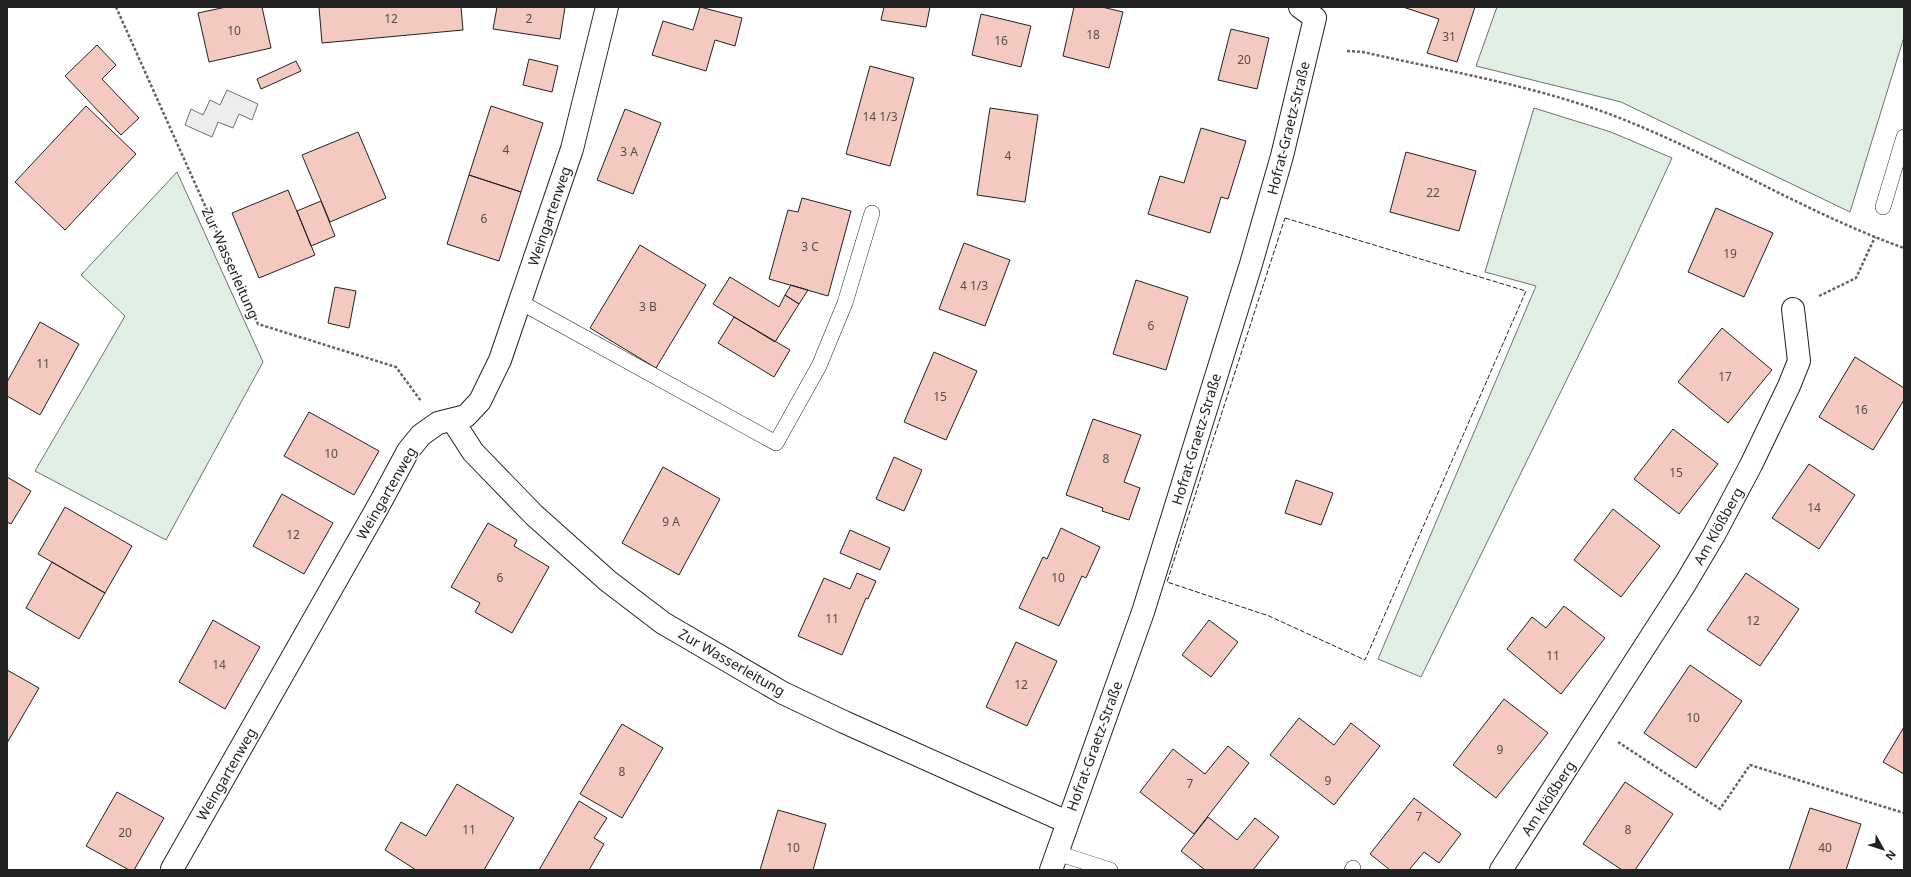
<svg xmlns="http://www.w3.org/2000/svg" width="1911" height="877" font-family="'Noto Sans',sans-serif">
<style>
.green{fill:#e0efe3;stroke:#6f6f6f}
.parking{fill:#ededed;stroke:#6f6f6f}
.building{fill:#f3c9c0;stroke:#222}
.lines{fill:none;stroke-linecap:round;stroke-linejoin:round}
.service-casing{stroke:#222;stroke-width:16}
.minor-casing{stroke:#222;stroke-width:24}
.path{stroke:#646464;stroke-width:2.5;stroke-dasharray:3 2;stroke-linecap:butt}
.service{stroke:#fff;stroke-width:15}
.minor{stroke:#fff;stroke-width:22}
.fence{stroke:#222;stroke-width:1;stroke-dasharray:5 2;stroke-linecap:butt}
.labels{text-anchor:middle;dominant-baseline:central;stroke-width:3;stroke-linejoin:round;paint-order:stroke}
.number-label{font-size:12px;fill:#564c4a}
.street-label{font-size:14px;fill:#222;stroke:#fff}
</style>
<rect width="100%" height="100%" fill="#fff"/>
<!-- green -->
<path class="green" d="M 1497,7 L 1904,7 L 1904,37 L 1850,212 L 1621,102 L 1476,66 Z
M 1534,108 L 1611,132 L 1672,158 L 1616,279 L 1421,677 L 1378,659 L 1536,286 L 1485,272 Z
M 177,172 L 263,362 L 166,540 L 35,471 L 125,316 L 81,275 Z"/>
<!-- parking -->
<path class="parking" d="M 227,90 L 258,104 L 252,120 L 239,114 L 233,128 L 218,122 L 212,137 L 185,125 L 191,109 L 203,115 L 210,100 L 220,105 Z"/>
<!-- building -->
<path class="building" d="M 226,7 L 262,7 L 271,48 L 209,62 L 198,13 Z
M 319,7 L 461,7 L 463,30 L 322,43 Z
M 497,7 L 565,7 L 560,39 L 493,29 Z
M 700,7 L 742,18 L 735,46 L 715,40 L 706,71 L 652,55 L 663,21 L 693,30 Z
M 884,7 L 930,7 L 926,27 L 881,20 Z
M 1074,7 L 1102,7 L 1123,12 L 1109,68 L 1063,56 Z
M 1403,7 L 1475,7 L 1457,62 L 1427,53 L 1439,19 Z
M 981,14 L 1031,26 L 1021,67 L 972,55 Z
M 1231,29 L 1269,38 L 1257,89 L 1218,80 Z
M 97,45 L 116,65 L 102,79 L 139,118 L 121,135 L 65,76 Z
M 529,59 L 558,66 L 552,92 L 523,85 Z
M 296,61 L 301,71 L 261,89 L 257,79 Z
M 870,66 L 914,78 L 890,166 L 846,154 Z
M 86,106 L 136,154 L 65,230 L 15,182 Z
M 491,106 L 543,123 L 521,192 L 469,175 Z
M 990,108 L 1038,115 L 1025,202 L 977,195 Z
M 625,109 L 661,123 L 633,194 L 597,180 Z
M 1201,128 L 1246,141 L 1228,199 L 1221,197 L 1210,233 L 1148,214 L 1160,176 L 1184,183 Z
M 358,132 L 386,198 L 330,222 L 302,155 Z
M 1406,152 L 1476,171 L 1459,231 L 1390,212 Z
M 469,175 L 521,192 L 499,261 L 447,244 Z
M 288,190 L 315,255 L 259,278 L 232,213 Z
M 802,198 L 851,211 L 828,296 L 769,279 L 788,210 L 798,212 Z
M 321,201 L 335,236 L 311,246 L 297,211 Z
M 1716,208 L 1773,233 L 1744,297 L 1688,272 Z
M 964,243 L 1010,260 L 985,326 L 939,309 Z
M 640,245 L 706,285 L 656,368 L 590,328 Z
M 730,277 L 779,307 L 785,295 L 799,304 L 775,342 L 713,304 Z
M 1136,280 L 1188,297 L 1166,370 L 1113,354 Z
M 791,285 L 808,290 L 799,304 L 785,295 Z
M 335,287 L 356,291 L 349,328 L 328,323 Z
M 734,317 L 790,350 L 774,377 L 718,343 Z
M 40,322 L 79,344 L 40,415 L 7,396 L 7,382 Z
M 1722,328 L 1772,370 L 1728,423 L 1678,382 Z
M 934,352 L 977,371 L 946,440 L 904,422 Z
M 1855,357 L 1904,388 L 1904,400 L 1873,450 L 1819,417 Z
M 309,412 L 379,451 L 354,495 L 284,456 Z
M 1093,419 L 1141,435 L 1124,482 L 1140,488 L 1129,520 L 1102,511 L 1103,508 L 1066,495 Z
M 1673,429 L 1718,464 L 1679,514 L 1634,479 Z
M 894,457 L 922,470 L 904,511 L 876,499 Z
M 1809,464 L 1855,495 L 1819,549 L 1772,518 Z
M 663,467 L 720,499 L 679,575 L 622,543 Z
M 7,477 L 31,491 L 11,524 L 7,522 Z
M 1296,480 L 1333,493 L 1321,525 L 1285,513 Z
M 282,494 L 333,523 L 304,574 L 253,546 Z
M 65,507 L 132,546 L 105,593 L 38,554 Z
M 1613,509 L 1660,546 L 1621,597 L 1574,560 Z
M 488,523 L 517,540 L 514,546 L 549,567 L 512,633 L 475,612 L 480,603 L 451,587 Z
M 1061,528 L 1100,547 L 1086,578 L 1082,576 L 1059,626 L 1019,608 L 1043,557 L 1047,559 Z
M 850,530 L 890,548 L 880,570 L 840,553 Z
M 52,562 L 105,593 L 79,639 L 26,608 Z
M 857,573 L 876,581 L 868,599 L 866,598 L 842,655 L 798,636 L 824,578 L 850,589 Z
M 1746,573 L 1799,609 L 1760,666 L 1707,630 Z
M 1564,606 L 1605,638 L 1561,694 L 1507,649 L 1532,617 L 1546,628 Z
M 213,620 L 260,647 L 225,709 L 179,682 Z
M 1209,620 L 1238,642 L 1211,677 L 1182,655 Z
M 1016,642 L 1057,661 L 1027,726 L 986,707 Z
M 1690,665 L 1742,701 L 1696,768 L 1644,733 Z
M 7,670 L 39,688 L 7,743 Z
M 1504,699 L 1548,733 L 1496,798 L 1453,765 Z
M 1299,718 L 1334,745 L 1351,723 L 1380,746 L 1334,805 L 1270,755 Z
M 622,724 L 663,748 L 622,818 L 580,794 Z
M 1904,727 L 1904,774 L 1883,762 Z
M 1228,746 L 1249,763 L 1194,834 L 1140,792 L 1173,749 L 1205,774 Z
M 1625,782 L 1673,814 L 1635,870 L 1622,870 L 1583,844 Z
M 457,784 L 514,818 L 484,870 L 416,870 L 385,850 L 401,822 L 426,836 Z
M 117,792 L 164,818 L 134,870 L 129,870 L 86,846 Z
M 1414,798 L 1461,834 L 1439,863 L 1424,852 L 1409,870 L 1390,870 L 1370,854 Z
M 579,801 L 607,818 L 594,838 L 604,844 L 589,870 L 539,870 Z
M 1810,808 L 1861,824 L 1846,870 L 1789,870 Z
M 778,810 L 826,824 L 813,870 L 760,870 Z
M 1208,817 L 1237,840 L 1255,818 L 1279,837 L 1253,870 L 1205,870 L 1181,851 Z"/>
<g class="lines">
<!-- service casing -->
<g class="service-casing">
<path id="service" d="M 1883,207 L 1904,137
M 520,302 L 776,443 L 819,366 L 845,303 L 872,213
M 1057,853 L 1110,870
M 1352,870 L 1353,868"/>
</g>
<!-- minor casing -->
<g class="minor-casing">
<path id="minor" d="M 453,421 L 473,452 L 534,515 L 608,581 L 663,623 L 783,693 L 844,722 L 1067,822
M 172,869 L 380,503 L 408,451 L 421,435 L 438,423 L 466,416 L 480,401 L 500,360 L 572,149 L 607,7
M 1051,870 L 1143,612 L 1251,264 L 1282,156 L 1315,18 L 1300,7
M 1501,870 L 1685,584 L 1714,535 L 1751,465 L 1789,386 L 1799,361 L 1793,309"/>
</g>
<!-- path -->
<path class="path" d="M 116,7 L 258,324 L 396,367 L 421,401
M 1347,51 L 1363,52 C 1446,71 1532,85 1612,115 C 1712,153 1803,212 1904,248
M 1819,296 L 1856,278 L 1875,237
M 1618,742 L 1720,809 L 1750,765 L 1904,813"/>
<!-- service -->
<use href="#service" class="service"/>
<!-- minor -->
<use href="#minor" class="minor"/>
<!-- fence -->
<path class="fence" d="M 1285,218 L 1526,291 L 1365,660 L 1269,616 L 1167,582 Z"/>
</g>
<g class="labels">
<!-- number labels -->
<g class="number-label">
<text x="391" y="18">12</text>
<text x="529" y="18">2</text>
<text x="234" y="30">10</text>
<text x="1093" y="34">18</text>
<text x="1449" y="36">31</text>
<text x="1001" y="40">16</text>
<text x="1244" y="59">20</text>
<text x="880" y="116">14 1/3</text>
<text x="506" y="149">4</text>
<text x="629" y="151">3 A</text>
<text x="1008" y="155">4</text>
<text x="1433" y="192">22</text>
<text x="484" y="218">6</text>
<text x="810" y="246">3 C</text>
<text x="1730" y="253">19</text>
<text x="974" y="285">4 1/3</text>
<text x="648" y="306">3 B</text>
<text x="1151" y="325">6</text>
<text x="43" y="363">11</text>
<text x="1725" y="376">17</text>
<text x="940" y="396">15</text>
<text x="1861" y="409">16</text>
<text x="331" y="453">10</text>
<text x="1106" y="458">8</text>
<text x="1676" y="472">15</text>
<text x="1814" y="507">14</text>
<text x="671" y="521">9 A</text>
<text x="293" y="534">12</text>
<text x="500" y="577">6</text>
<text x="1058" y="577">10</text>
<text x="832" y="618">11</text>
<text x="1753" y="620">12</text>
<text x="1553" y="655">11</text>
<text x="219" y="664">14</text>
<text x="1021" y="684">12</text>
<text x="1693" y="717">10</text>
<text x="1500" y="749">9</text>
<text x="622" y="771">8</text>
<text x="1328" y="780">9</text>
<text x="1190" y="783">7</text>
<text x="1419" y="816">7</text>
<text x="469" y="829">11</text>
<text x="1628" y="829">8</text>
<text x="125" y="832">20</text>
<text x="793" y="847">10</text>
<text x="1825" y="847">40</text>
</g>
<!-- street labels -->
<g class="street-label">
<text transform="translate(1288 128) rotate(-76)">Hofrat-Graetz-Straße</text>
<text transform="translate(549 216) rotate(-71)">Weingartenweg</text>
<text transform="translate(231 263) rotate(66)">Zur Wasserleitung</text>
<text transform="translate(1196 439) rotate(-73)">Hofrat-Graetz-Straße</text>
<text transform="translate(386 493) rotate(-60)">Weingartenweg</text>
<text transform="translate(1718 526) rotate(-61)">Am Klößberg</text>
<text transform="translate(732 662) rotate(30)">Zur Wasserleitung</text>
<text transform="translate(1094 746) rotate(-70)">Hofrat-Graetz-Straße</text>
<text transform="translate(226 774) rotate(-60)">Weingartenweg</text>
<text transform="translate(1548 798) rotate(-57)">Am Klößberg</text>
</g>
</g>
<!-- border -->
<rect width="1911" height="877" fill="none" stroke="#222222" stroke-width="16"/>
<!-- north arrow -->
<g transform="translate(1883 849) rotate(129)" stroke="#ffffff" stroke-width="3" paint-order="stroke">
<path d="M0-3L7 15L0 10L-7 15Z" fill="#222222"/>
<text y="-6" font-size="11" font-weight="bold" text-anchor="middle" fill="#222222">N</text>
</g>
</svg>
